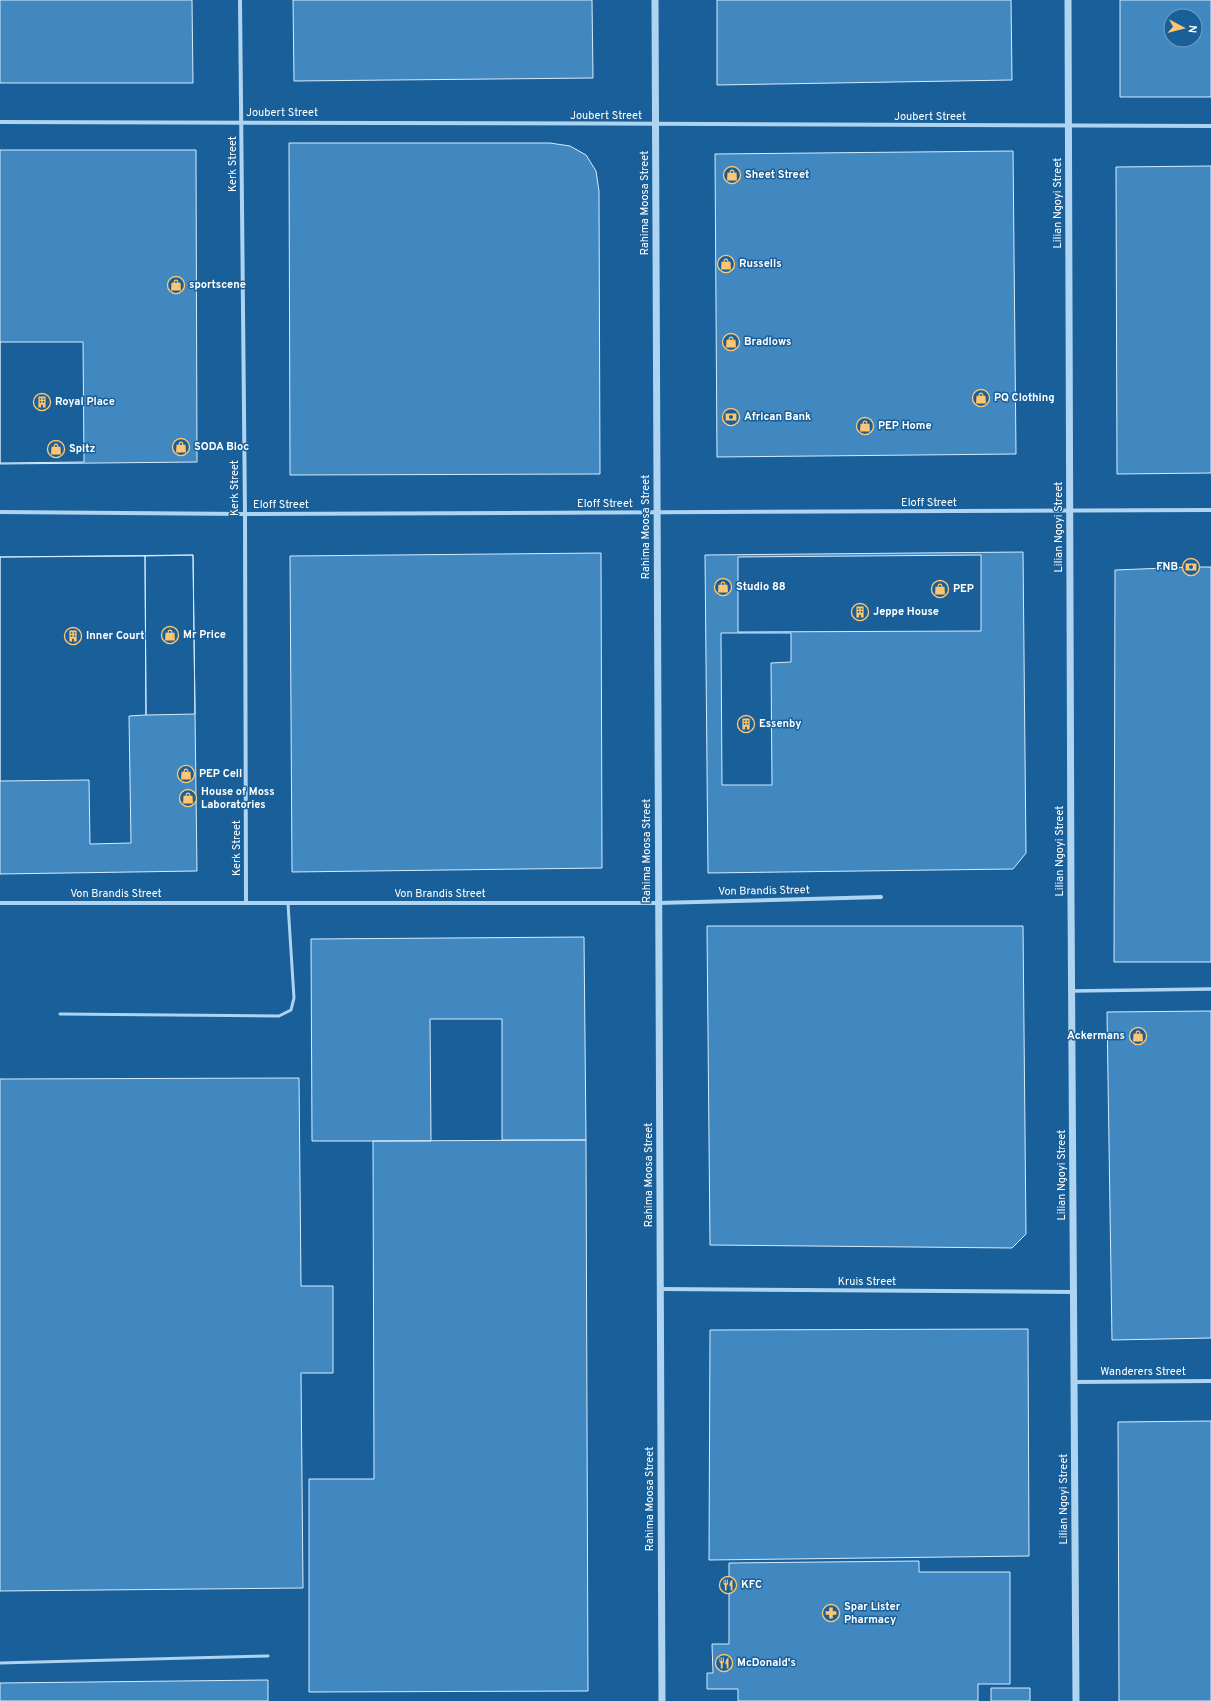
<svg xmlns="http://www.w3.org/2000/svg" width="1211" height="1701" font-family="Overpass,sans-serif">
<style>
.building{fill:#4288c0;stroke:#d6ebfc;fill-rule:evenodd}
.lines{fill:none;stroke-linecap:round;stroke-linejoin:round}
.service{stroke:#afd4f1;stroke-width:3}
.pedestrian{stroke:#afd4f1;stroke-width:3.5}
.minor{stroke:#afd4f1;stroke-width:4}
.tertiary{stroke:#afd4f1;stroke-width:7}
.labels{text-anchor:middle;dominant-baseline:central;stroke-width:3;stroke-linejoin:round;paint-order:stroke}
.street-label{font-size:11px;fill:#fff;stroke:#195f99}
.poi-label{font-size:11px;font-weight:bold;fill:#fff;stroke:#195f99;text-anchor:start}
</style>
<rect width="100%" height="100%" fill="#195f99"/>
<!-- building -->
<path class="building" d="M 0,0 L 192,0 L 193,83 L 0,83 Z
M 293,0 L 592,0 L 593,78 L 294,81 Z
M 717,0 L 1011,0 L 1012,80 L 717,85 Z
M 1120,0 L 1211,0 L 1211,97 L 1120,97 ZM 1171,16 L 1195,16 L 1195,40 L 1171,40 Z
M 289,143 L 550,143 L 570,146 L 586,155 L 596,171 L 599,191 L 600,474 L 290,475 Z
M 0,150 L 196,150 L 197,462 L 0,464 Z
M 1013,151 L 1016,454 L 717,457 L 715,154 Z
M 1211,166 L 1211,473 L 1117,474 L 1116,167 Z
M 0,342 L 83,342 L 84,462 L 0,463 Z
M 1023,552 L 1026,853 L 1013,869 L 708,873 L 705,555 Z
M 601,553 L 602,868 L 292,872 L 290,556 Z
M 193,555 L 197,871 L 0,874 L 0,557 Z
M 193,555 L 195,714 L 146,715 L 145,556 Z
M 981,555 L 981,631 L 738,632 L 738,557 Z
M 145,556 L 146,715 L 129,716 L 131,843 L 90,844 L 89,780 L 0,781 L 0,557 Z
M 1191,567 L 1211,567 L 1211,962 L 1114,962 L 1115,570 Z
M 721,633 L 791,633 L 791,662 L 771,663 L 772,785 L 722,785 Z
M 707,926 L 1023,926 L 1026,1234 L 1012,1248 L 710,1245 Z
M 584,937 L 586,1140 L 502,1140 L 502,1019 L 430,1019 L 431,1141 L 312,1141 L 311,939 Z
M 1211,1011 L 1211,1338 L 1112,1340 L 1107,1012 Z
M 299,1078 L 301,1286 L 333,1286 L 333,1373 L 301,1373 L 303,1588 L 0,1591 L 0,1079 Z
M 586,1140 L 588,1691 L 309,1692 L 309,1479 L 374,1479 L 373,1141 Z
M 1028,1329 L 1029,1556 L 709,1560 L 710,1330 Z
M 1211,1421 L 1211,1701 L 1119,1701 L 1118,1422 Z
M 919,1561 L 919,1572 L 1010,1572 L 1010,1684 L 978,1684 L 978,1701 L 738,1701 L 738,1689 L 707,1689 L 707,1673 L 713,1673 L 712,1644 L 729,1644 L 729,1563 Z
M 268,1680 L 268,1701 L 0,1701 L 0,1683 Z
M 991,1688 L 1030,1688 L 1030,1701 L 991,1701 Z"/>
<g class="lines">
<!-- service -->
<path class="service" d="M 60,1014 L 279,1016 L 291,1010 L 294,998 L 288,904
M 0,1663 L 268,1656"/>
<!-- pedestrian -->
<path class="pedestrian" d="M 1072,991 L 1211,989"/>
<!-- minor -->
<path class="minor" d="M 240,0 L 245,514 L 246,903
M 0,122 C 404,121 807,126 1211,126
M 0,512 L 245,514 L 1211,510
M 0,903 L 658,903 L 881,897
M 660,1289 L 1074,1292
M 1075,1382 L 1211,1381"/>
<!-- tertiary -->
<path class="tertiary" d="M 655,0 L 662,1701
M 1068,0 L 1071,900 L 1076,1701"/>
</g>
<!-- icons -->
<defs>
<g id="shop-ring" transform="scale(0.9)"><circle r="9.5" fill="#195f99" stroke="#ffc66f" stroke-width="1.5"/><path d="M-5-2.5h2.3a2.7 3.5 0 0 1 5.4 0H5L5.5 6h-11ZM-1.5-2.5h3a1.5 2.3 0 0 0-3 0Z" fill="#ffc66f"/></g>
<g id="building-ring" transform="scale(0.9)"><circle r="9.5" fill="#195f99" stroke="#ffc66f" stroke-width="1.5"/><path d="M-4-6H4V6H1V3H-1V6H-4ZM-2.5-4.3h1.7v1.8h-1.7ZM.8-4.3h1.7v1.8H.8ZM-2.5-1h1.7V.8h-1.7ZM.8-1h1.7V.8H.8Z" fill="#ffc66f"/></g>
<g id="bank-ring" transform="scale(0.9)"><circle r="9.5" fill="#195f99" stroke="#ffc66f" stroke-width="1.5"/><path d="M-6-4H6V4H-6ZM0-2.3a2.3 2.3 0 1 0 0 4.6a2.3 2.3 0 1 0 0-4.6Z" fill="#ffc66f"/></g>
<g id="restaurant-ring" transform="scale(0.9)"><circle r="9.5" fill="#195f99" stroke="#ffc66f" stroke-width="1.5"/><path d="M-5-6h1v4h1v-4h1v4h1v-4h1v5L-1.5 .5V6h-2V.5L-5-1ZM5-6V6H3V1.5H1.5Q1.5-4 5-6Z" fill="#ffc66f"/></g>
<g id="pharmacy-ring" transform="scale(0.9)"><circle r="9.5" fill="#195f99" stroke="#ffc66f" stroke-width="1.5"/><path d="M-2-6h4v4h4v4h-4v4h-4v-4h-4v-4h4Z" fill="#ffc66f"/></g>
</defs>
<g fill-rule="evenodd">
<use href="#shop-ring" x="732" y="175"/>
<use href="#shop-ring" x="726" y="264"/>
<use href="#shop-ring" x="176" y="285"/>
<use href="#shop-ring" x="731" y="342"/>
<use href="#shop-ring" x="981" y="398"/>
<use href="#building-ring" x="42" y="402"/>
<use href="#bank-ring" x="731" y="417"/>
<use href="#shop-ring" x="865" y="426"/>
<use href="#shop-ring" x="181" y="447"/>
<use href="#shop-ring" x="56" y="449"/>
<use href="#bank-ring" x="1191" y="567"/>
<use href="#shop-ring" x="723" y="587"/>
<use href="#shop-ring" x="940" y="589"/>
<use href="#building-ring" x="860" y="612"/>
<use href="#shop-ring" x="170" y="635"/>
<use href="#building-ring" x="73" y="636"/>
<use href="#building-ring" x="746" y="724"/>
<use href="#shop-ring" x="186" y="774"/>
<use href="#shop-ring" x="188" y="798"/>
<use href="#shop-ring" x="1138" y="1036"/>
<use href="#restaurant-ring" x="728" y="1585"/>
<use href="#pharmacy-ring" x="831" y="1613"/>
<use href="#restaurant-ring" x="724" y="1663"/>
</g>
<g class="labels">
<!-- street labels -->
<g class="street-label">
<text x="282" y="113">Joubert Street</text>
<text x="606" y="116">Joubert Street</text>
<text x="930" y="117">Joubert Street</text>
<text transform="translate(233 164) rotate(-90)">Kerk Street</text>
<text transform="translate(645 203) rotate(-90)">Rahima Moosa Street</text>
<text transform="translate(1058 203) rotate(-90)">Lilian Ngoyi Street</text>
<text transform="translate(235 488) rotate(-90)">Kerk Street</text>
<text x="929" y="503">Eloff Street</text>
<text x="605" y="504">Eloff Street</text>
<text x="281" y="505">Eloff Street</text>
<text transform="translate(646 527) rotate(-90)">Rahima Moosa Street</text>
<text transform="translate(1059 527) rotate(-90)">Lilian Ngoyi Street</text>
<text transform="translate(237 848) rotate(-90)">Kerk Street</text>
<text transform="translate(647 851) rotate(-90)">Rahima Moosa Street</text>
<text transform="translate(1060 851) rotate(-90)">Lilian Ngoyi Street</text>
<text transform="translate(764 891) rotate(-1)">Von Brandis Street</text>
<text x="116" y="894">Von Brandis Street</text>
<text x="440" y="894">Von Brandis Street</text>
<text transform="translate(649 1175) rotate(-90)">Rahima Moosa Street</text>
<text transform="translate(1062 1175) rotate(-90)">Lilian Ngoyi Street</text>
<text x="867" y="1282">Kruis Street</text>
<text x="1143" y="1372">Wanderers Street</text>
<text transform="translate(650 1499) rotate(-90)">Rahima Moosa Street</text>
<text transform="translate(1064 1499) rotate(-90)">Lilian Ngoyi Street</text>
</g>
<!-- poi labels -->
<g class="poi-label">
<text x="745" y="175">Sheet Street</text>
<text x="739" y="264">Russells</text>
<text x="189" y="285">sportscene</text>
<text x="744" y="342">Bradlows</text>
<text x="994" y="398">PQ Clothing</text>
<text x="55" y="402">Royal Place</text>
<text x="744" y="417">African Bank</text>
<text x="878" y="426">PEP Home</text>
<text x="194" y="447">SODA Bloc</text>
<text x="69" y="449">Spitz</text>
<text x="1178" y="567" text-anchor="end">FNB</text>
<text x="736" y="587">Studio 88</text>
<text x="953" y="589">PEP</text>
<text x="873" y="612">Jeppe House</text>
<text x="183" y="635">Mr Price</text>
<text x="86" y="636">Inner Court</text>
<text x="759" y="724">Essenby</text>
<text x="199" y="774">PEP Cell</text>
<text x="201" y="792">House of Moss<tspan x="201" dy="13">Laboratories</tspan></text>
<text x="1125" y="1036" text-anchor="end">Ackermans</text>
<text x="741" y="1585">KFC</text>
<text x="844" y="1607">Spar Lister<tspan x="844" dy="13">Pharmacy</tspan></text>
<text x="737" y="1663">McDonald's</text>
</g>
</g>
<!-- north arrow -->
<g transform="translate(1183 28) rotate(97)"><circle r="19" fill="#195f99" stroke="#759fc2"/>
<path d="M0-3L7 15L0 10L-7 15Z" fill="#ffc66f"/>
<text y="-6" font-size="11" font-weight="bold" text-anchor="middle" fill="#ffffff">N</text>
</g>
</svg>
